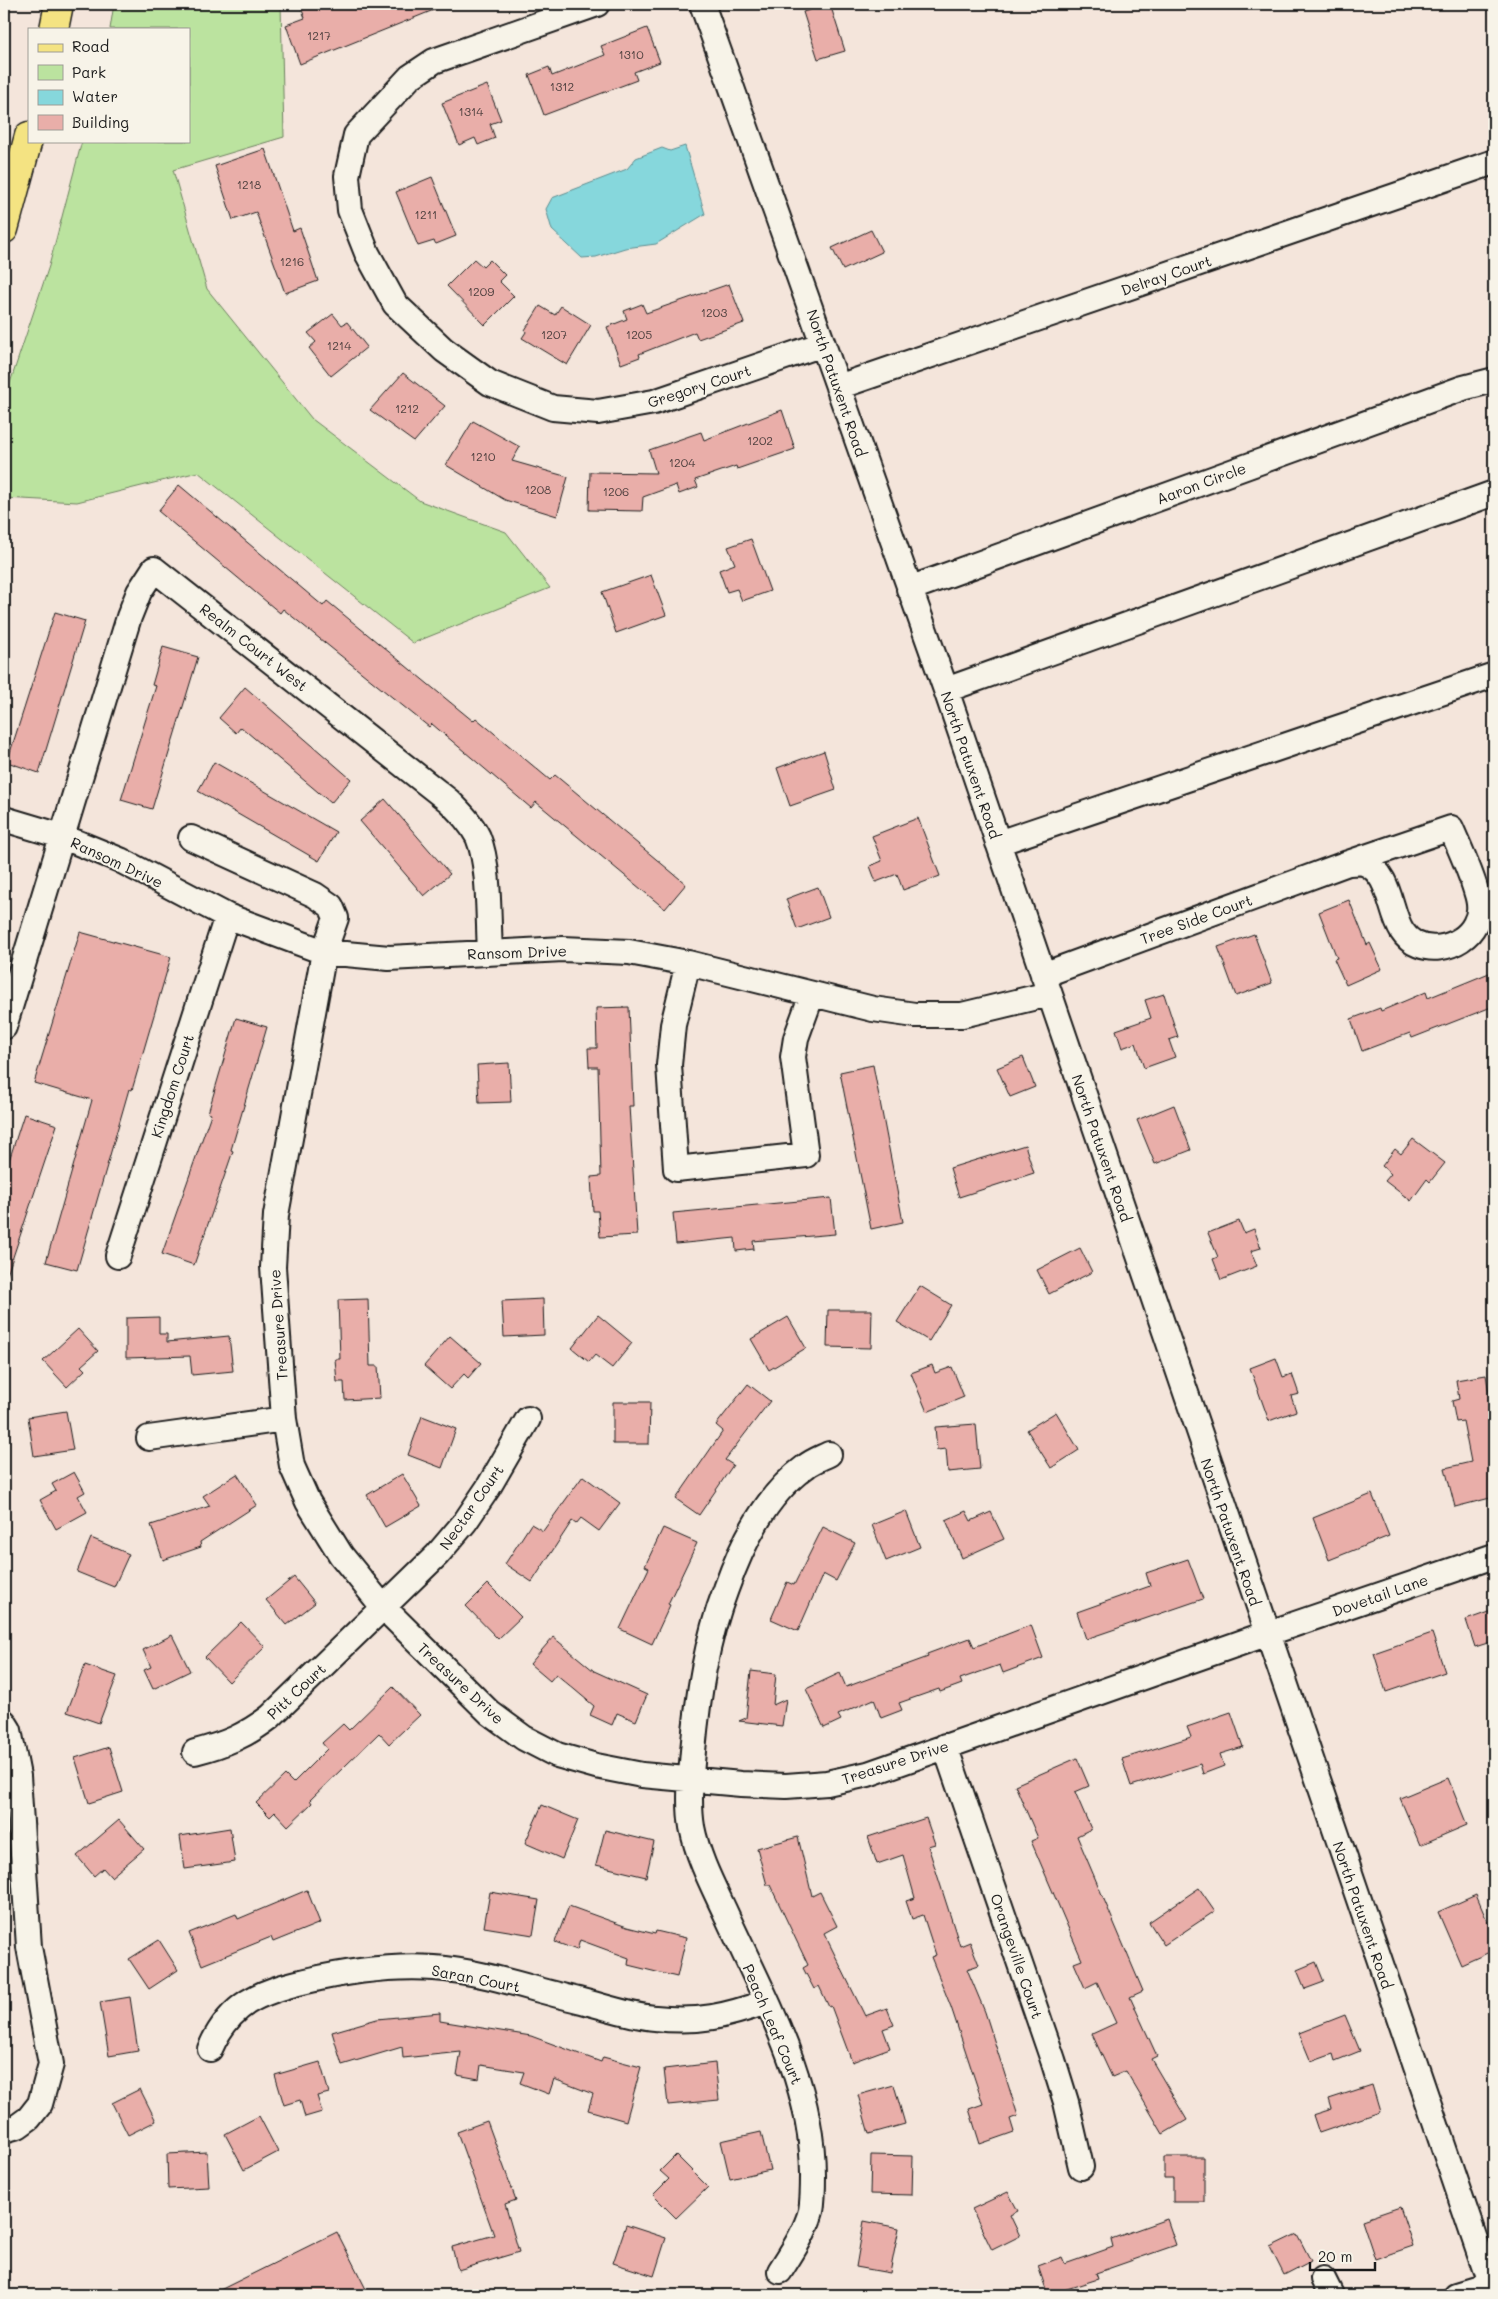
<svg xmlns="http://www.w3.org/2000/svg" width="1498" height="2299" font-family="Mali,sans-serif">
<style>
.green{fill:#bbe39f;stroke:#6c805e}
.water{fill:#86d7dc;stroke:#5c8c8f}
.building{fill:#e9aea9;stroke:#1c1c1c}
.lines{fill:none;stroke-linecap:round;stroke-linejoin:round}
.minor-casing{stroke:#1c1c1c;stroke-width:28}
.major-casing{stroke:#1c1c1c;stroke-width:31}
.minor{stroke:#f7f3e8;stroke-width:24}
.major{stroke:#f4e382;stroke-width:28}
.labels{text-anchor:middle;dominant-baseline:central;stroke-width:4;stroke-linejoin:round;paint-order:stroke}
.number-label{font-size:12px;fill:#4f403f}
.street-label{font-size:15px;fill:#1c1c1c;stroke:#f7f3e8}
</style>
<rect width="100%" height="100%" fill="#f4e5db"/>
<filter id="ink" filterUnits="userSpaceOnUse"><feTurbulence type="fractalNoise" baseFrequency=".02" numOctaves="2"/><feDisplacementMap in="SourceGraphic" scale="10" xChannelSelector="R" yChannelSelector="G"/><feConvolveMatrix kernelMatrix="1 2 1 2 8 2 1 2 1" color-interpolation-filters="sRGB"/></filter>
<g filter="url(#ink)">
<!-- green -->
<path class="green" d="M 114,4 L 281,4 L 284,137 L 173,170 L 207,289 L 312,419 L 420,501 L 506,532 L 550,588 L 413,643 L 198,472 L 77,502 L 4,498 L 4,401 L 49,266 L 82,141 L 189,141 L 189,29 L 110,29 Z"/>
<!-- water -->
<path class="water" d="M 685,146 L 705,214 L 656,244 L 625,248 L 596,257 L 582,258 L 552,230 L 546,209 L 552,198 L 627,169 L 636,158 L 662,148 L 670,151 Z"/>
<!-- building -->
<path class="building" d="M 318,4 L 446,4 L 446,5 L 300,64 L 286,25 L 305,18 L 302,10 Z
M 830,4 L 845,51 L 818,59 L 803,12 Z
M 647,28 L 660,62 L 634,72 L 637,80 L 544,115 L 529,75 L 549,67 L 552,76 L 605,55 L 601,46 Z
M 487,85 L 501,120 L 490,124 L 495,138 L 478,145 L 475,138 L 459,145 L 442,103 Z
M 265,149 L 293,231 L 300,228 L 318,281 L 285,293 L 256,212 L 233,220 L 215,166 Z
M 432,177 L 456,236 L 436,244 L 434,241 L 418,246 L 396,192 Z
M 871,230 L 882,252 L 843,270 L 832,248 Z
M 474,259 L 483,267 L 490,260 L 505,275 L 499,281 L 514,296 L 485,325 L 447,286 Z
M 729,284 L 744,323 L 698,339 L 695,332 L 639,354 L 640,357 L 621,364 L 607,327 L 627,319 L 624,311 L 642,304 L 646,313 Z
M 540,306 L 555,315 L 561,306 L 591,325 L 567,365 L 522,338 L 526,332 L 525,330 Z
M 333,314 L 342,325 L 347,322 L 367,347 L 331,376 L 309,348 L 316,342 L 308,333 Z
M 403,373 L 445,406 L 414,442 L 370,410 Z
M 782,410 L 795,449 L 737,469 L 736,466 L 695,480 L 698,487 L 679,494 L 676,485 L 643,497 L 642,511 L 589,510 L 590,472 L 656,473 L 649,450 L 701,432 L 704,440 Z
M 473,421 L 520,447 L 512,461 L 568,477 L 557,516 L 505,500 L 446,465 Z
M 179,485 L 323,606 L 327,601 L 473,721 L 476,718 L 550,780 L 555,775 L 686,884 L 665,909 L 536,802 L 531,808 L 432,724 L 429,727 L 283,609 L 280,613 L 158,511 Z
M 751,539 L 770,591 L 742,601 L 737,589 L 727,592 L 719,570 L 735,564 L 728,547 Z
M 651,575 L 666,615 L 616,633 L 602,592 Z
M 55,612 L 85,621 L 39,773 L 7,762 Z
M 163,647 L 198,657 L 152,809 L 121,800 L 156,686 L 152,685 Z
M 245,687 L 351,779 L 331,803 L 241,727 L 236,733 L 219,718 Z
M 824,751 L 836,790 L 790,806 L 777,768 Z
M 214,762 L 336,832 L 319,861 L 198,791 Z
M 385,799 L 450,874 L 424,896 L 360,821 Z
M 918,818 L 940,876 L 903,890 L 897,874 L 876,882 L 870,866 L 882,861 L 872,836 Z
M 818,887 L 829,917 L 797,929 L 786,899 Z
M 1349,900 L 1367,945 L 1370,943 L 1382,969 L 1346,985 L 1334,959 L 1337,958 L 1319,912 Z
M 80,932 L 171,957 L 132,1090 L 129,1089 L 77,1270 L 46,1262 L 92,1100 L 34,1083 Z
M 1254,934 L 1272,983 L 1236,996 L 1218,947 Z
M 1494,971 L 1494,1006 L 1412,1038 L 1410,1033 L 1362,1051 L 1351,1019 L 1380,1008 L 1381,1011 L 1426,992 L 1428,998 Z
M 1164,994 L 1178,1037 L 1169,1040 L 1175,1057 L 1144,1068 L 1136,1043 L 1122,1048 L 1116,1030 L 1151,1018 L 1145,1000 Z
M 629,1007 L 633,1106 L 629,1106 L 637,1235 L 600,1237 L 598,1211 L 593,1211 L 591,1177 L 601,1176 L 598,1067 L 589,1067 L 588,1048 L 597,1048 L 596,1008 Z
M 236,1018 L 267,1027 L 231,1150 L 233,1151 L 194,1265 L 162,1254 L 211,1114 L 208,1113 Z
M 1023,1057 L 1035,1087 L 1010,1097 L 997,1068 Z
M 509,1063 L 511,1102 L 479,1103 L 477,1065 Z
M 873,1065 L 903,1222 L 871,1229 L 840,1072 Z
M 1174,1105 L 1191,1150 L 1155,1164 L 1137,1120 Z
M 24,1114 L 57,1125 L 7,1275 L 4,1274 L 4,1176 Z
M 1413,1139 L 1445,1163 L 1430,1182 L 1427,1179 L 1411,1201 L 1385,1181 L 1391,1174 L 1382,1166 L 1395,1149 L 1401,1154 Z
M 1025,1145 L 1034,1173 L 959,1197 L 950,1168 Z
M 831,1198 L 835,1234 L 753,1241 L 754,1249 L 736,1251 L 735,1238 L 676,1244 L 673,1213 Z
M 1239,1221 L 1244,1233 L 1254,1229 L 1261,1248 L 1251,1251 L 1257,1266 L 1221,1280 L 1213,1259 L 1218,1257 L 1208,1233 Z
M 1080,1248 L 1092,1272 L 1049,1294 L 1037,1270 Z
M 920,1286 L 951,1305 L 929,1341 L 897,1322 Z
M 368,1299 L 370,1366 L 378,1366 L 380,1398 L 345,1400 L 344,1382 L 337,1382 L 335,1359 L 340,1359 L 338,1300 Z
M 543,1299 L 544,1335 L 504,1337 L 502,1301 Z
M 828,1310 L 872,1310 L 871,1348 L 827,1347 Z
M 598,1315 L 632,1343 L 612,1368 L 595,1355 L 589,1362 L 572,1348 Z
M 159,1317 L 159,1334 L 167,1334 L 167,1342 L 229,1336 L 233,1371 L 192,1375 L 190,1356 L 126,1358 L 126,1318 Z
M 788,1317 L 806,1348 L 769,1370 L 751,1339 Z
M 78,1329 L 98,1351 L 81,1366 L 85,1370 L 67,1387 L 43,1361 Z
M 450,1336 L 481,1363 L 468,1378 L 464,1374 L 450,1389 L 424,1366 Z
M 1276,1358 L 1283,1377 L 1292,1374 L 1299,1394 L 1291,1396 L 1296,1411 L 1269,1421 L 1250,1368 Z
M 932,1365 L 935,1373 L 952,1367 L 964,1397 L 927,1412 L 911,1373 Z
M 1486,1375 L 1494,1423 L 1494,1497 L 1455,1507 L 1445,1468 L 1471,1462 L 1463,1421 L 1456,1422 L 1452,1401 L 1459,1399 L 1456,1380 Z
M 748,1384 L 770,1401 L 725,1460 L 733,1465 L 699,1515 L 676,1499 L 723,1431 L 716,1425 Z
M 613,1402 L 650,1402 L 649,1444 L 613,1444 Z
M 66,1411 L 73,1450 L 34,1456 L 28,1417 Z
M 1056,1412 L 1079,1450 L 1051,1468 L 1027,1430 Z
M 422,1416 L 456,1429 L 442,1468 L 408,1455 Z
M 976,1424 L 980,1469 L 948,1472 L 946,1449 L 937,1450 L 935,1427 Z
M 74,1472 L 85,1492 L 78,1496 L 87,1512 L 56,1529 L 40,1500 L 56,1491 L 52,1484 Z
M 237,1474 L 257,1505 L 200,1542 L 201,1547 L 163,1560 L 151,1525 L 210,1506 L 203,1496 Z
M 402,1474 L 421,1506 L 385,1527 L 367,1495 Z
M 583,1476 L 620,1503 L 599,1531 L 581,1518 L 576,1524 L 572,1521 L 532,1582 L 505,1564 L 531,1524 L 543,1531 Z
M 1372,1494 L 1389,1536 L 1329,1560 L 1313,1518 Z
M 906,1511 L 920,1547 L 886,1561 L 872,1525 Z
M 966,1511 L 971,1521 L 991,1512 L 1004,1539 L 962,1558 L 946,1520 Z
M 823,1527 L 855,1543 L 836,1581 L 823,1574 L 798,1631 L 771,1619 L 787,1582 L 794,1585 Z
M 663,1528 L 697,1543 L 668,1604 L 670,1605 L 652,1644 L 620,1629 L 649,1568 L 645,1566 Z
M 91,1538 L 129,1554 L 114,1587 L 77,1572 Z
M 1188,1559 L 1203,1599 L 1086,1639 L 1077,1612 L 1150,1586 L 1146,1573 Z
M 294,1577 L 315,1603 L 287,1625 L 266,1600 Z
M 488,1584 L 521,1617 L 498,1639 L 466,1606 Z
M 1494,1610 L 1494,1641 L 1475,1647 L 1466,1620 Z
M 241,1622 L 265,1647 L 229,1682 L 205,1657 Z
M 1031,1625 L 1043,1658 L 1003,1673 L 1000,1665 L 960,1679 L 962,1684 L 940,1692 L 939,1689 L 899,1703 L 902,1710 L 881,1718 L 874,1699 L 838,1715 L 841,1720 L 824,1728 L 806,1689 L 840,1673 L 846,1687 L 928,1657 L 927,1654 L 970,1638 L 974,1647 Z
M 1432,1633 L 1445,1672 L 1386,1692 L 1374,1653 Z
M 172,1635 L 190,1671 L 153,1689 L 144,1670 L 151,1667 L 143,1650 Z
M 553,1637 L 594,1671 L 647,1695 L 636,1721 L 617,1713 L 612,1725 L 590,1715 L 594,1706 L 556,1674 L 550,1681 L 530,1664 Z
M 85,1665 L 117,1676 L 99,1723 L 67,1712 Z
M 751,1671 L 776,1674 L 773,1705 L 786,1699 L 782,1726 L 739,1721 L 746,1718 Z
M 393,1687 L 420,1715 L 389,1744 L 379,1733 L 310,1800 L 312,1803 L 288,1826 L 275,1812 L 270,1817 L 256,1803 L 285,1775 L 293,1783 L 327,1749 L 322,1743 L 343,1724 L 349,1730 Z
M 1231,1712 L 1243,1747 L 1220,1754 L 1224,1766 L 1203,1774 L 1200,1764 L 1131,1786 L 1122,1759 L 1191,1737 L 1187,1727 Z
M 109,1747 L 123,1792 L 89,1803 L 75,1758 Z
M 1077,1758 L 1089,1786 L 1075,1792 L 1091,1829 L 1077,1836 L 1143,1991 L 1130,1997 L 1157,2056 L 1151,2059 L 1187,2120 L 1163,2134 L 1126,2071 L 1112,2077 L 1092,2034 L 1116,2023 L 1097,1982 L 1085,1988 L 1074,1963 L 1082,1960 L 1031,1841 L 1038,1838 L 1015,1785 Z
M 1448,1778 L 1467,1825 L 1420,1845 L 1400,1798 Z
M 542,1805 L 578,1820 L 562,1859 L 525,1843 Z
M 926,1818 L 935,1844 L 928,1846 L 960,1946 L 970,1942 L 979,1965 L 967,1969 L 985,2012 L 1018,2116 L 1010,2119 L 1014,2132 L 980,2144 L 969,2109 L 983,2104 L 951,2007 L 931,1957 L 936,1955 L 923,1915 L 912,1919 L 906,1901 L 915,1898 L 903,1855 L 877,1864 L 868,1837 Z
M 119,1820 L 144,1849 L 111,1877 L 103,1868 L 94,1876 L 77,1856 Z
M 230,1828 L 235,1862 L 185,1869 L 180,1836 Z
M 605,1830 L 654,1842 L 646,1877 L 596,1865 Z
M 798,1837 L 812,1896 L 820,1892 L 837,1926 L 824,1933 L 865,2016 L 887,2008 L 894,2025 L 883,2029 L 890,2048 L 852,2062 L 831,2006 L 829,2007 L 819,1986 L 814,1989 L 803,1968 L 808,1965 L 770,1885 L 767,1885 L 757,1848 Z
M 1199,1888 L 1215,1911 L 1164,1945 L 1149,1922 Z
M 307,1890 L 320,1923 L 273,1942 L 271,1937 L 202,1965 L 189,1933 L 236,1914 L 238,1919 Z
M 490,1892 L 539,1900 L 533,1935 L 484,1927 Z
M 1476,1895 L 1494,1937 L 1494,1950 L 1461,1965 L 1438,1912 Z
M 569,1906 L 627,1927 L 655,1934 L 656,1931 L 686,1938 L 677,1977 L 628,1965 L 629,1958 L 580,1940 L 577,1950 L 555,1942 Z
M 159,1940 L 178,1970 L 149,1989 L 129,1959 Z
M 1316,1962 L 1324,1982 L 1305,1989 L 1297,1970 Z
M 130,1997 L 138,2051 L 109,2056 L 100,2002 Z
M 440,2013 L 440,2021 L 531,2036 L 601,2062 L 603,2057 L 641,2067 L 626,2121 L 588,2110 L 593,2094 L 554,2079 L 549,2094 L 520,2083 L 524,2072 L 481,2065 L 479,2079 L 457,2075 L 461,2052 L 403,2058 L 402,2047 L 342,2065 L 332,2032 L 377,2019 Z
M 1345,2015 L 1360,2051 L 1335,2061 L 1333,2054 L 1311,2062 L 1299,2033 Z
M 320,2062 L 329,2093 L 317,2096 L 322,2112 L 305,2117 L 300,2100 L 284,2105 L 275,2075 Z
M 715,2063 L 719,2100 L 668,2105 L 664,2069 Z
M 894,2085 L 905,2124 L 869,2134 L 858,2095 Z
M 1372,2085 L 1380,2112 L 1319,2133 L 1313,2115 L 1332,2109 L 1329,2099 Z
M 140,2089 L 156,2121 L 128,2135 L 112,2103 Z
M 259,2116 L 278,2152 L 244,2170 L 225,2134 Z
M 487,2121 L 516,2200 L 505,2204 L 519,2252 L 458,2270 L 452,2247 L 494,2235 L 457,2132 Z
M 761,2132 L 770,2170 L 730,2179 L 721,2141 Z
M 207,2152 L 209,2187 L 168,2189 L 167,2154 Z
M 676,2155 L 708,2187 L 676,2218 L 653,2195 L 669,2179 L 660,2171 Z
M 871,2155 L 913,2156 L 912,2195 L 870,2194 Z
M 1164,2157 L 1204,2157 L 1204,2202 L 1173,2202 L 1173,2178 L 1164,2178 Z
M 1008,2192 L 1018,2211 L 1010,2215 L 1020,2236 L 992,2250 L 972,2209 Z
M 1400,2207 L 1413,2246 L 1375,2259 L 1362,2220 Z
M 1167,2219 L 1176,2245 L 1096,2273 L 1098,2279 L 1048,2295 L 1038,2266 L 1062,2257 L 1065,2264 L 1113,2247 L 1111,2239 Z
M 864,2221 L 899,2228 L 890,2273 L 856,2267 Z
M 626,2225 L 666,2238 L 654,2276 L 613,2263 Z
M 337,2232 L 369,2295 L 210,2295 Z
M 1297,2234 L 1311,2261 L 1284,2275 L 1270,2247 Z"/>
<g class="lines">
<!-- minor casing -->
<g class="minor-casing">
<path id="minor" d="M 597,4 L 434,61 L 410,77 L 356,135 L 347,176 L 350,210 L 367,253 L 395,304 L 444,350 L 490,383 L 553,408 L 598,412 L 654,402 L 823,344
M 702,4 L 946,690 L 1494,2295
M 838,387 L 1494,162
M 909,589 L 1463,388 L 1494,380
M 946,690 L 1494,493
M 4,819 L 61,836 L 120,860 L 227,916 L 324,952 L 389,958 L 563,949 L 629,952 L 688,963 L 873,1009 L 915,1015 L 962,1015 L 1049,994
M 191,838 L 315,895 L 331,906 L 336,918 L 324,952 L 276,1215 L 273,1267 L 284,1419 L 292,1466 L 308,1502 L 341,1555 L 383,1607 L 490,1713 L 524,1738 L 557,1755 L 596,1766 L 642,1775 L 741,1784 L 786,1786 L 827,1783 L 868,1774 L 1266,1634 L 1494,1556
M 998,843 L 1494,675
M 688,963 L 673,1025 L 669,1065 L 676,1169 L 806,1155 L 793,1057 L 796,1038 L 812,994
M 1043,975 L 1348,863 C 1353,863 1360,862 1364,863 C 1391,873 1389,911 1402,931 C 1419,958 1462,950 1475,924 C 1481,913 1480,903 1476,891 C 1470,870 1460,849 1451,828 L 1348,863
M 4,1027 L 129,617 L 139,592 L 154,569 L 449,801 C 460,812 471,823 478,837 C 490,866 488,919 490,952
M 118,1256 L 227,916
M 149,1438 L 284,1419
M 4,1722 L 9,1730 L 18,1776 L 29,1947 L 51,2064 L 40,2104 L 29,2118 L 18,2126 L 4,2130
M 945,1746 L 1053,2060 L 1066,2102 L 1081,2167
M 195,1752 C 226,1744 245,1736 270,1717 L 437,1555 L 465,1522 L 488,1488 L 528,1419
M 210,2049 C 230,2003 259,1992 306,1981 C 349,1971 390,1965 434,1968 C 482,1971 531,1989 578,2000 C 603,2006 629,2016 655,2018 C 698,2023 727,2016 766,2002
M 780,2271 C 792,2252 805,2233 811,2211 C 813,2200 813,2187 813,2175 C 813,2082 764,1997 726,1914 C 713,1886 698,1858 692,1827 C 688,1803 691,1775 693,1751 C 698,1696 706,1641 726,1589 C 742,1544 765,1496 805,1467 C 812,1461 821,1458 829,1454
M 1323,2279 L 1331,2295
M 1457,2295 L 1490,2285"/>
</g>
<!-- major casing -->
<g class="major-casing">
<path id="major" d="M 54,29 L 59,4
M 4,229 L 29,136"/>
</g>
<!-- minor -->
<use href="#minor" class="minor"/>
<!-- major -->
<use href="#major" class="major"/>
</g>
</g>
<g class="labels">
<!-- number labels -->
<g class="number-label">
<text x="319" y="35">1217</text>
<text x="631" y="54">1310</text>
<text x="562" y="86">1312</text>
<text x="471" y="111">1314</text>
<text x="249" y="184">1218</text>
<text x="426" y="214">1211</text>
<text x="292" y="261">1216</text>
<text x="481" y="291">1209</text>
<text x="714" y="312">1203</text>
<text x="554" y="334">1207</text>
<text x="639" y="334">1205</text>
<text x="339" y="345">1214</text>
<text x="407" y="408">1212</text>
<text x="760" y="440">1202</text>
<text x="483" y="456">1210</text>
<text x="682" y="462">1204</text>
<text x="538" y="489">1208</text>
<text x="616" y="491">1206</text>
</g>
<!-- street labels -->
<g class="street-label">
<text transform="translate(1166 275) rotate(-19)">Delray Court</text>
<text transform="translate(837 383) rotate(71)">North Patuxent Road</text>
<text transform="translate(699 386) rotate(-18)">Gregory Court</text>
<text transform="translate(1201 483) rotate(-20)">Aaron Circle</text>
<text transform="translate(254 647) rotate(38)">Realm Court West</text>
<text transform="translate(971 765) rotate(71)">North Patuxent Road</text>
<text transform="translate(117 862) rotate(25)">Ransom Drive</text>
<text transform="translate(1196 919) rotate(-20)">Tree Side Court</text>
<text transform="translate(517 952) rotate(-2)">Ransom Drive</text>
<text transform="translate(172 1086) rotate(-72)">Kingdom Court</text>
<text transform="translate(1102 1148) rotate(71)">North Patuxent Road</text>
<text transform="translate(278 1325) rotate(-94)">Treasure Drive</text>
<text transform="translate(471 1507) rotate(-55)">Nectar Court</text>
<text transform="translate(1231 1532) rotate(71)">North Patuxent Road</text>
<text transform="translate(1380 1595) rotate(-19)">Dovetail Lane</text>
<text transform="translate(461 1683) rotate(43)">Treasure Drive</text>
<text transform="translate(296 1691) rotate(-43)">Pitt Court</text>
<text transform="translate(895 1762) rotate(-18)">Treasure Drive</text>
<text transform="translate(1363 1915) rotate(71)">North Patuxent Road</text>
<text transform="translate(1017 1956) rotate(71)">Orangeville Court</text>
<text transform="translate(476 1978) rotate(11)">Saran Court</text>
<text transform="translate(773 2024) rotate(67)">Peach Leaf Court</text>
</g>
</g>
<!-- margin -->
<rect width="1498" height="2299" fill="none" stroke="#f7f3e8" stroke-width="20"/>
<rect x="10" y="10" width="1478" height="2279" fill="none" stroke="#1c1c1c" stroke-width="2" filter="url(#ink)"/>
<!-- legend -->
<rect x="28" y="28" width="162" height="115" fill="#f7f3e8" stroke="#9f9d96"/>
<rect x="38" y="44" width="25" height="8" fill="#f4e382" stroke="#9f9d96"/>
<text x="72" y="52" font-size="15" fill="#1c1c1c">Road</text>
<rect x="38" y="65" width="25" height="15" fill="#bbe39f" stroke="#9f9d96"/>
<text x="72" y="78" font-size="15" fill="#1c1c1c">Park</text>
<rect x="38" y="90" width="25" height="15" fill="#86d7dc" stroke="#9f9d96"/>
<text x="72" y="102" font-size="15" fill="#1c1c1c">Water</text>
<rect x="38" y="115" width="25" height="15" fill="#e9aea9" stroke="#9f9d96"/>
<text x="72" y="128" font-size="15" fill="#1c1c1c">Building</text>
<!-- scale -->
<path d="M1310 2262v8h65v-8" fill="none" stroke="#1c1c1c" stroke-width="2.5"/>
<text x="1318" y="2262" font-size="15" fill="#1c1c1c" stroke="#f7f3e8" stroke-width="4" paint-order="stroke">20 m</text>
</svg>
